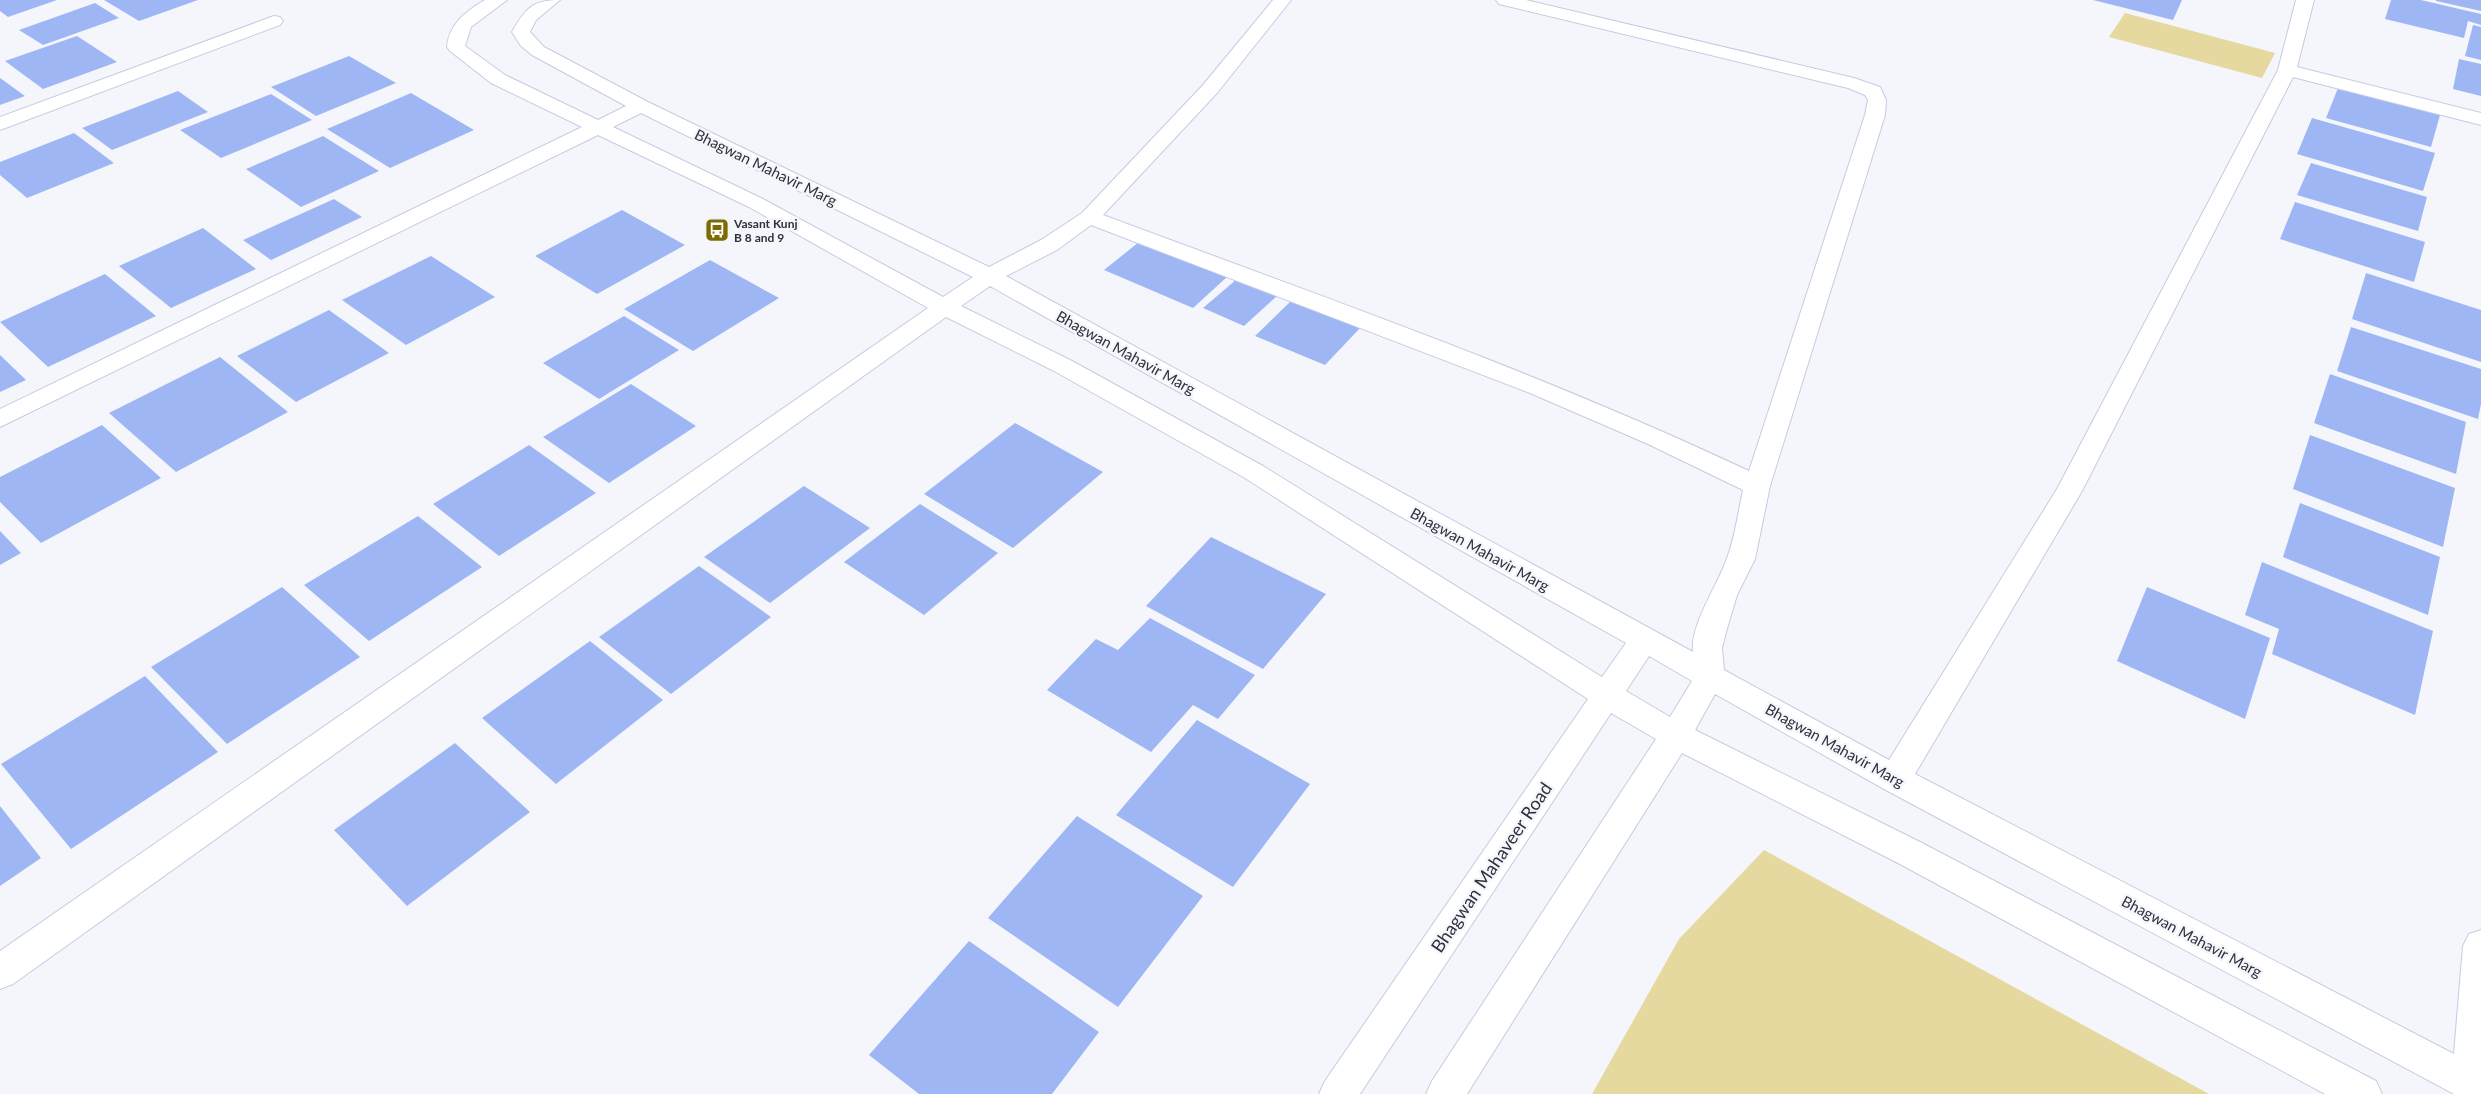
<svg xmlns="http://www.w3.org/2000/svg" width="2481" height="1094" font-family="Lato,sans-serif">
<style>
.green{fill:#e5d9a0}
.building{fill:#9eb7f4}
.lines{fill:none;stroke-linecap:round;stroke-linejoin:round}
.minor-casing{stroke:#c3cce2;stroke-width:2}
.minor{fill:#fff;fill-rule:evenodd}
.labels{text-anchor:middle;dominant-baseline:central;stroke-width:5;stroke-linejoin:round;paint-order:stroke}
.far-poi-label{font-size:12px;font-weight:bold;fill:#2e313a;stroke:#f4f6fb;text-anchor:start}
.street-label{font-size:15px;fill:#2e313a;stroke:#f4f6fb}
.near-street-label{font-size:18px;fill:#2e313a;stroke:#f4f6fb}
</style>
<rect width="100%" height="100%" fill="#f4f6fb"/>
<!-- green -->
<path class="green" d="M 2125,13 L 2275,53 L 2262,78 L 2109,37 Z
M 1764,850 L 2209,1094 L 1592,1094 L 1679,939 Z"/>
<!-- building -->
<path class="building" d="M 0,0 L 57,0 L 8,17 L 0,11 Z
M 104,0 L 198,0 L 139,21 Z
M 2093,0 L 2182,0 L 2173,20 Z
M 2391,0 L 2421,0 L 2481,14 L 2481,25 L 2468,21 L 2464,38 L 2385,19 Z
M 2436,0 L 2481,0 L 2481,11 L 2436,1 Z
M 95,3 L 119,18 L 43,45 L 19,30 Z
M 2473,25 L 2481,27 L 2481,60 L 2465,56 Z
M 77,36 L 117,62 L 43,89 L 5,61 Z
M 349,56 L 396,83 L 316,116 L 271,87 Z
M 2459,59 L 2481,64 L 2481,96 L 2453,89 Z
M 0,78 L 25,96 L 0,105 Z
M 2338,88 L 2440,115 L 2431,147 L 2326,118 Z
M 178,91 L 208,112 L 112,150 L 82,128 Z
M 411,93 L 474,130 L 390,168 L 327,129 Z
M 271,94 L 312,120 L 221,158 L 180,130 Z
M 2312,118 L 2435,153 L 2423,191 L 2297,154 Z
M 74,133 L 114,163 L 27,198 L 0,175 L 0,162 Z
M 323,136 L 379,171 L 301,207 L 246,169 Z
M 2311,163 L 2427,197 L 2418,231 L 2297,195 Z
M 334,199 L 362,217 L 271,260 L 243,240 Z
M 2295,202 L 2425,242 L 2414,282 L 2280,239 Z
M 622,210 L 685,245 L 597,294 L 535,256 Z
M 203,228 L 256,269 L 171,308 L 119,266 Z
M 1139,242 L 1227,277 L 1193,308 L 1104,270 Z
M 431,256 L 495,297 L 406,345 L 342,300 Z
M 710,260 L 779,298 L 693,351 L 624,309 Z
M 2366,273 L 2481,310 L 2481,362 L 2352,319 Z
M 105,274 L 156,316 L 48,367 L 0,322 Z
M 1237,279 L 1277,296 L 1244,326 L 1203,308 Z
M 1293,299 L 1362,326 L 1325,365 L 1255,336 Z
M 329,310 L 389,353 L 296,402 L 237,356 Z
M 624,316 L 679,350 L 599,399 L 543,363 Z
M 2351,327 L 2481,369 L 2481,404 L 2478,419 L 2337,371 Z
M 0,355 L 26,380 L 0,392 Z
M 220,357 L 288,412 L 176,472 L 109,413 Z
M 2330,374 L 2466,422 L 2456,474 L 2314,423 Z
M 631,384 L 696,426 L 609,483 L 543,437 Z
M 1015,423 L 1103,472 L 1013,548 L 924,494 Z
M 102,425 L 161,478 L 41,543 L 0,502 L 0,477 Z
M 2310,435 L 2455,488 L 2443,547 L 2293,489 Z
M 529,445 L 596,493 L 499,556 L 433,504 Z
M 804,486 L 870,528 L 770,603 L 704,557 Z
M 2300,503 L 2440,557 L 2428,615 L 2283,557 Z
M 920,504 L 998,553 L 924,615 L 844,562 Z
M 418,516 L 482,567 L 369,641 L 304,585 Z
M 0,531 L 21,553 L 0,565 Z
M 1211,537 L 1326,594 L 1263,669 L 1146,606 Z
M 2262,562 L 2433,631 L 2415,715 L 2272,654 L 2279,629 L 2245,615 Z
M 699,566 L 771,617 L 671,694 L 599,637 Z
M 282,587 L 360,657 L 227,744 L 151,667 Z
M 2147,587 L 2270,638 L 2245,719 L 2117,661 Z
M 1150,618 L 1255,675 L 1218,719 L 1193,705 L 1151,752 L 1047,690 L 1096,639 L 1118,650 Z
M 590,641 L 663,700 L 556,784 L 482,718 Z
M 145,676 L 218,752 L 71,849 L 1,764 Z
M 1197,720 L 1310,784 L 1233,887 L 1116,815 Z
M 455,743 L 530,812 L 407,906 L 334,830 Z
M 0,806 L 41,858 L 0,886 Z
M 1077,816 L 1203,896 L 1118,1007 L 988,918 Z
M 969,941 L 1099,1032 L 1052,1094 L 919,1094 L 869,1055 Z"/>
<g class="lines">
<!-- minor casing -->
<g class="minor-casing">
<path id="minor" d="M 485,0 L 507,0 L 471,27 L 465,46 L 505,75 L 598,120 L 626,106 L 532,55 L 521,46 L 512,32 C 525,9 532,0 560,0 L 536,20 L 530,32 L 544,47 L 648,102 L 989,267 L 1041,240 L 1082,213 L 1203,85 L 1273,0 L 1291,0 L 1217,93 L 1103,215 C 1320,296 1539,372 1749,471 L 1865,115 L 1868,100 L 1865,95 L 1848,88 L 1499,4 L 1496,0 L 1526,0 L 1854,78 L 1880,87 L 1886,100 L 1885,115 L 1770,486 L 1755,559 L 1737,595 L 1726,632 L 1722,648 L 1724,670 L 1889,760 L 2057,489 L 2278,70 L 2296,0 L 2314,0 L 2297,67 L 2481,113 L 2481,125 L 2293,77 L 2082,491 L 1915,774 L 2454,1054 L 2463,946 L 2469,934 L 2481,930 L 2481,1094 L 2454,1094 L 1884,789 L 1715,694 L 1695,730 L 1922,843 L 2376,1081 L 2382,1094 L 2325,1094 L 1898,863 L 1682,753 L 1467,1094 L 1426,1094 L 1432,1081 L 1656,739 L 1611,713 L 1360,1094 L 1319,1094 L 1325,1081 L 1588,699 L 1245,478 L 1054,371 L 946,317 L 13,984 L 0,989 L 0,951 L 928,308 L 749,207 L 598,135 L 0,427 L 0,409 L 582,127 L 491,83 L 450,51 L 447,47 C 449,24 466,11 485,0 ZM 641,113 L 973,277 L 943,297 L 763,199 L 613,127 ZM 1091,225 L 1530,393 L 1648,444 L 1743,490 C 1738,513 1735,537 1727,558 C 1718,585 1690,624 1693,652 L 1006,276 L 1057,250 ZM 990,286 L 1626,643 L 1602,677 L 1263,466 L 1072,361 L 961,306 ZM 1649,656 L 1692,681 L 1670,717 L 1626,691 Z
M 274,16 L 280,17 L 283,21 L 280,25 L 0,130 L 0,117 Z"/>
</g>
<!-- minor -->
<use href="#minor" class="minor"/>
</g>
<!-- icons -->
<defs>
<g id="bus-square" transform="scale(1.25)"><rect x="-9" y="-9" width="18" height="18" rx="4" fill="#7c6a02" stroke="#f4f6fb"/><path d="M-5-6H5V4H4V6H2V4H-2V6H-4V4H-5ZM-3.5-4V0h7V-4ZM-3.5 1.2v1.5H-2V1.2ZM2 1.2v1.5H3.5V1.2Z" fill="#fff"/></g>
</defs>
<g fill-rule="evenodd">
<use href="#bus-square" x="717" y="230"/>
</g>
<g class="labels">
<!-- far-poi labels -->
<g class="far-poi-label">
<text x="734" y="223">Vasant Kunj<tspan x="734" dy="14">B 8 and 9</tspan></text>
</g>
<!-- street labels -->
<g class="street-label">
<text transform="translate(766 167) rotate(26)">Bhagwan Mahavir Marg</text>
<text transform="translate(1126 352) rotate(29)">Bhagwan Mahavir Marg</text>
<text transform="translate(1480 549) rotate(29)">Bhagwan Mahavir Marg</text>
<text transform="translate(1835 745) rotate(29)">Bhagwan Mahavir Marg</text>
<text transform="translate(2192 936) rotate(28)">Bhagwan Mahavir Marg</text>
</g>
<!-- near-street labels -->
<g class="near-street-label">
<text transform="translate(1491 867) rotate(-56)">Bhagwan Mahaveer Road</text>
</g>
</g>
</svg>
